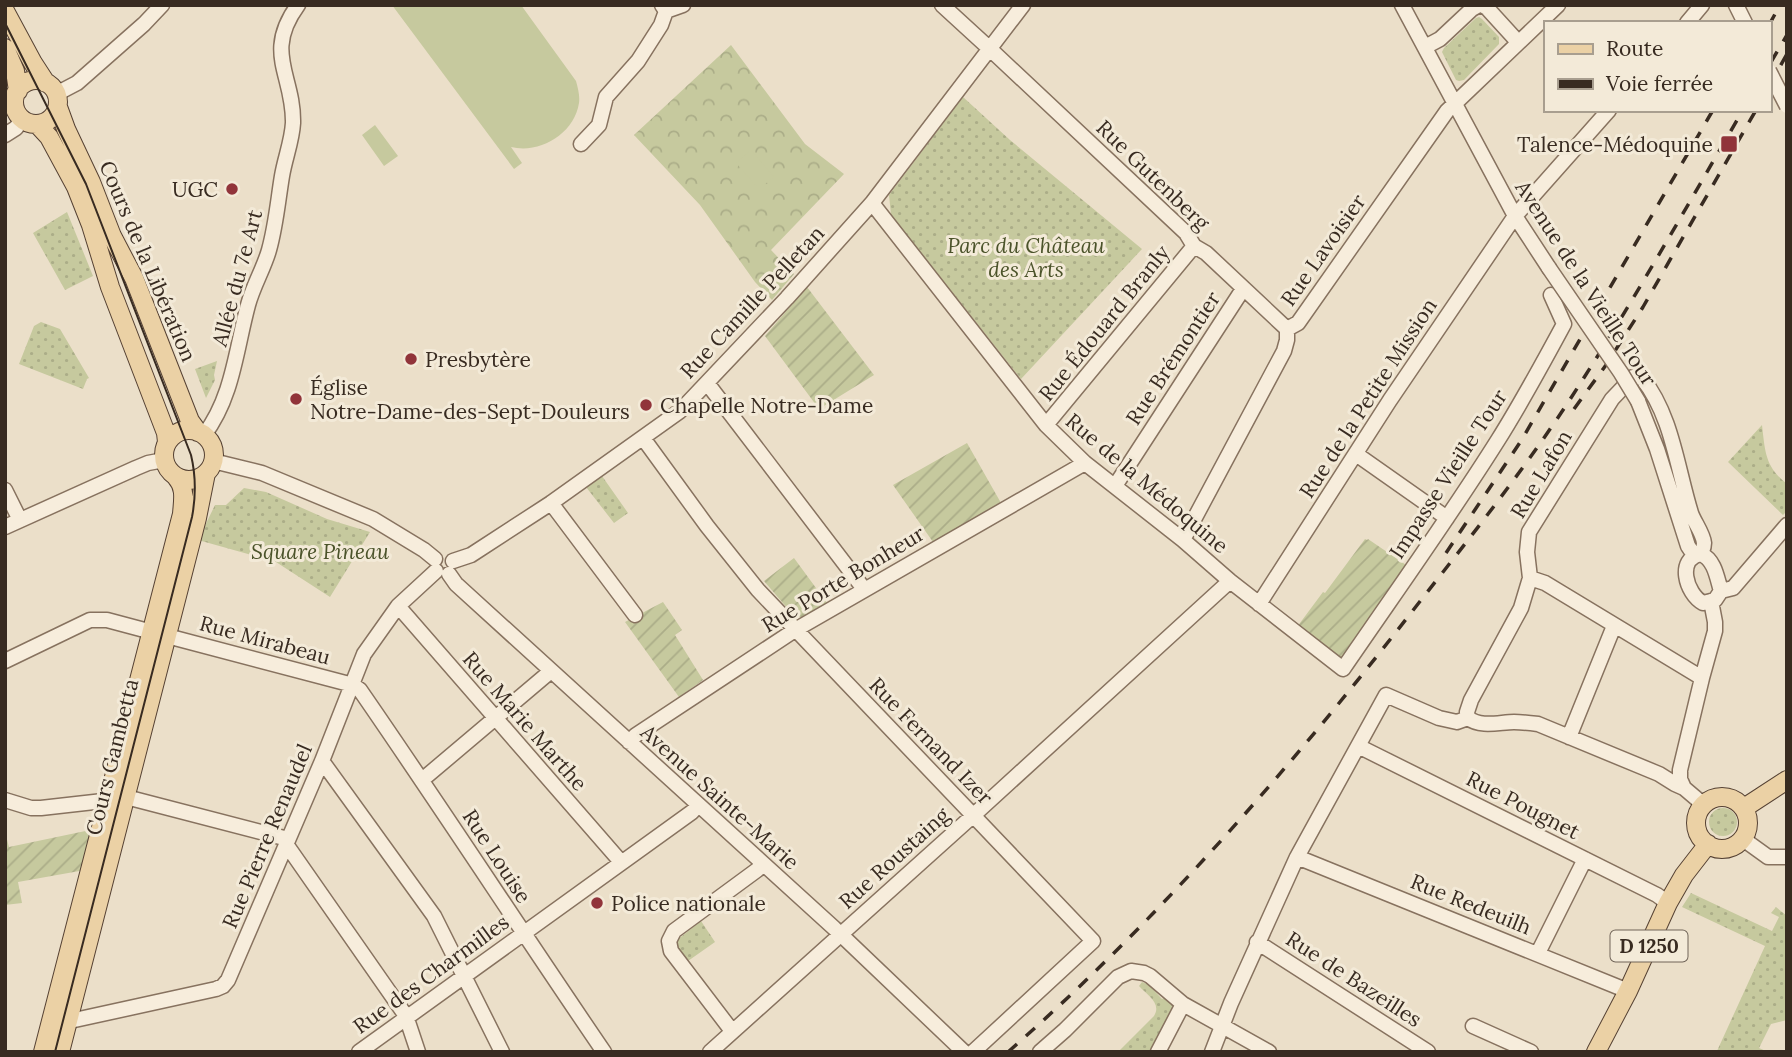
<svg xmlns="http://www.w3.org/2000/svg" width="1792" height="1057" font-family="Lora,serif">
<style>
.grass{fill:url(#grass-dots)}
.forest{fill:url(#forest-crowns)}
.garden{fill:url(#garden-furrows)}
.pitch{fill:#c6c99e}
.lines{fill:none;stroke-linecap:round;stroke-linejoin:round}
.minor-casing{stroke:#87725f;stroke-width:17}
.major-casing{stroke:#554133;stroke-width:20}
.minor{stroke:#f7eddc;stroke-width:14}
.major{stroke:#ebd1a5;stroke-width:18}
.tram{stroke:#382b21;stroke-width:2}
.rail{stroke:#382b21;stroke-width:3.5;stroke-dasharray:12 12;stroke-linecap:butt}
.minor-bridge-casing{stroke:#87725f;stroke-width:17;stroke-linecap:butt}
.minor-bridge{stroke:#f7eddc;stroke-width:14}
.poi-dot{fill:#91343a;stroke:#f3ead8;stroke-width:2.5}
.labels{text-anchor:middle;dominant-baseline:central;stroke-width:6;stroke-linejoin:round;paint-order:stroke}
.shield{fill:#f3ead8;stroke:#706458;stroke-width:2}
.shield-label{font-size:19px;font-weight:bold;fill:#382b21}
.poi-label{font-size:21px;fill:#382b21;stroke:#f3ead8;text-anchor:start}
.street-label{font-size:21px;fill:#382b21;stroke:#f3ead8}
.park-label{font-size:21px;font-style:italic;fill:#4b532a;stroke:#f3ead8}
</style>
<defs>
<pattern id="grass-dots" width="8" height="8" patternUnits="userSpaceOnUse" patternTransform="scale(1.75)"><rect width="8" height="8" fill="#c6c99e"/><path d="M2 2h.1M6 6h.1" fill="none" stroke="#abad88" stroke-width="1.8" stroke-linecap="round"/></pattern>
<pattern id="forest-crowns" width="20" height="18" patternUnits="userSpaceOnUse" patternTransform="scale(1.75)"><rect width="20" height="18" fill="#c6c99e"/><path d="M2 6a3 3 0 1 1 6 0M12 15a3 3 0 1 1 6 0" fill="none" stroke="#abad88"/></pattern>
<pattern id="garden-furrows" width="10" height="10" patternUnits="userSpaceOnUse" patternTransform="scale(1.75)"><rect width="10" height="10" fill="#c6c99e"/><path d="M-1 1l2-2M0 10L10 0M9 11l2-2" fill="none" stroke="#abad88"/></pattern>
</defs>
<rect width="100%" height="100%" fill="#ebdfc9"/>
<!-- grass -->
<path class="grass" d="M 1479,17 L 1482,19 L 1499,37 L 1499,44 L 1464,80 L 1459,81 L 1456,80 L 1442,52 L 1444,48 L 1476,18 Z
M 963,97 L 1010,140 L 1142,249 L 1021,379 L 891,215 L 889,195 Z
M 67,212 L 93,276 L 65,290 L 33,233 Z
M 41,322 L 60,329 L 89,378 L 87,379 L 83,389 L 19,364 L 34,326 Z
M 217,361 L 214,375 L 215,380 L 206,398 L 195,369 Z
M 1762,425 C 1765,451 1765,467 1787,484 L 1787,511 L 1783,515 L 1728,462 Z
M 602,476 L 628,513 L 614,523 L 586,487 Z
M 244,488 L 266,492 L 327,519 L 370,532 L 330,597 L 276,562 L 198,540 L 215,505 L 226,505 Z
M1709 822a14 14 0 1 1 28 0a14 14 0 1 1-28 0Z
M 1691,893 L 1772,931 L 1779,917 L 1771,913 L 1776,907 L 1787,916 L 1787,1020 L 1771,1024 L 1759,1048 L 1768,1052 L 1717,1051 L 1765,946 L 1682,907 Z
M 701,921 L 715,942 L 688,961 L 677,946 L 677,940 Z
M 1142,982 L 1149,985 L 1162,999 L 1166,997 L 1174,1008 L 1150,1052 L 1118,1052 L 1154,1016 C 1162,1003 1147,995 1139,986 Z"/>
<!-- forest -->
<path class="forest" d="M 731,45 L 805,144 L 844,174 L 771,250 L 794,274 L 772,300 L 755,282 L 700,205 L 634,135 Z"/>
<!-- garden -->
<path class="garden" d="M 807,287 L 874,375 L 819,409 L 765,336 Z
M 967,443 L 1001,503 L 933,542 L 893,485 Z
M 1365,539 L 1367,540 L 1368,539 L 1406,565 L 1342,661 L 1297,627 L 1323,592 L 1325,593 Z
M 794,558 L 827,603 L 802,617 L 794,616 L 764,581 Z
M 663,602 L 682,630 L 675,635 L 703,680 L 679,697 L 625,622 Z
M 95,829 L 85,870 L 18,882 L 22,903 L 5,905 L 5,832 L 9,847 Z"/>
<!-- pitch -->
<path class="pitch" d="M 392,5 L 521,5 L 576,81 C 578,88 580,96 579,103 C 574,134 540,154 511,147 L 522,163 L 514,169 Z
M 375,125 L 398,156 L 384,166 L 362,135 Z
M 751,150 L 774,177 L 759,189 L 736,163 Z"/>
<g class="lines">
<!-- minor casing -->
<g class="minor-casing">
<path id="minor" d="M 662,5 L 666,11 L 683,5
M 942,5 L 990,49 L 1186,233 L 1194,246 L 1206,253 L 1287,329
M 1402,5 L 1515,216 L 1549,268
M 1482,5 L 1487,8 L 1518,42
M 1736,5 L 1745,23
M 1687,23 L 1702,5
M 1425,47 L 1440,39 L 1472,9 L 1479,5
M 56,94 L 77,83 L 144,24 L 162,5
M 5,135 L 16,128 L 22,119
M 581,144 L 599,125 L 606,97 L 638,61 L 661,25 L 666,11
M 872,203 L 1046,425 L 1085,463 L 1183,540 L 1230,581 L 1343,669 C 1395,593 1449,518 1498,440 C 1522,402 1543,363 1564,324 L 1551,295
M 1287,329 L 1298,323 L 1447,111 L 1558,5
M 707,383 L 864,589
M 1638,401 L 1657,449 L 1688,546 L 1694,555
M 1046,425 L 1194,246
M 204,435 C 233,397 236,349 248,305 C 253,286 264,268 269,250 C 276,225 278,200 282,176 C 285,158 292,141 293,123 C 294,75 263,53 298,5
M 643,438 L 707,526 L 758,590 L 1093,941 L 973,1052
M 1356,454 L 1447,518
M 213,461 L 262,473 L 373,519 L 424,550 L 435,559
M 1115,486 L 1243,289
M 5,490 L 20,520
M 551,503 L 635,615
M 5,527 L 136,468 L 148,463 L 164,460
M 1183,540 L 1284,351 L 1287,340 L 1287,329
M 1701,554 C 1715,560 1717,578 1721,591 L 1715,600 L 1703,603 C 1686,594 1676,558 1701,554 Z
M 453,561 L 471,555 L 551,503 L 680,411 L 787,298 L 872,203 L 1023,5
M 449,574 L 456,584 L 834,928 L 964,1052
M 1530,578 L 1545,583 L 1702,678
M 1721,591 L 1733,588 L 1787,525
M 1259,604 L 1390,400 L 1515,216 L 1609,110
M 398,606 L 621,862
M 167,636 L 353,685 L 360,690 C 443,810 522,932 604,1052
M 5,661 L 90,620 L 107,620 L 152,632
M 1468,718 L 1467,712 L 1471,700 L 1521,608 L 1530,578 L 1527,552 L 1529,532 L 1612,399 L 1633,377 L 1642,378 C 1672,415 1677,468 1691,513 C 1694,522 1703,533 1704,543 C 1704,548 1703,549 1701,554
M 1569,737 L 1614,626
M 629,742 L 636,735 L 795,630 L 1085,463
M 1358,746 L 1657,895 L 1668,903
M 322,761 L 434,916 L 502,1052
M 422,780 L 551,671
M 5,800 L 31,808 L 41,808 L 103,801 L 126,797 L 288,839
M 1704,805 L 1684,788 L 1680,779 L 1680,770 L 1702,678 L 1715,631 L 1715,622 L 1711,601
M 1743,839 L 1768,857 L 1787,857
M 286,844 L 406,1016 L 418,1052
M 1297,857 L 1628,991
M 1257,942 L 1428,1052
M 1538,953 L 1585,859
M 68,1021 L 70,1021 L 216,989 L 223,986 L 228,980 L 322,761 L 364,654 L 398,606 L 436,571
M 1473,1026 L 1531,1052
M 732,1031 L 671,951 L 669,941 L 674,931 L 757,870 L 763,864
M 359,1052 L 692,812 L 698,805
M 710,1052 L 977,812 L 1230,581
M 1040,1052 L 1065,1030 L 1118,977 L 1131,971 L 1144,973 L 1150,976 L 1183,1004 L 1269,1052
M 1158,1052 L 1183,1004
M 1212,1052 L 1231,1003 L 1297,857 L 1386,695 L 1439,718 L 1457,722 L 1468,718 C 1481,728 1500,722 1514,722 C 1522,722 1530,723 1538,724 L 1659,774 L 1675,784 L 1684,788"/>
</g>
<!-- major casing -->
<g class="major-casing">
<path id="major" d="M 5,11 L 33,63 L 46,83
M 5,48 L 15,71 L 18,91
M14 102a22 22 0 1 1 44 0a22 22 0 1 1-44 0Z
M 58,107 L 66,129 L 91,182 L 112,236 L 134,278 L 190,421 L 198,432
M 37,124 L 49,137 L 76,187 L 91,225 L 110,287 L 166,433 L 167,442
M164 455a25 25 0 1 1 50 0a25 25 0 1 1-50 0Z
M1696 823a26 26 0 1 1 52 0a26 26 0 1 1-52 0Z
M 1744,808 L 1787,780
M 43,1052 L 182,514 C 183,500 186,488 176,477
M 60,1052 L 197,518 L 206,473
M 1596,1052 L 1628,991 L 1668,903 L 1684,875 L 1708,844"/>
</g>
<!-- minor -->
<use href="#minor" class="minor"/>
<!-- major -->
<use href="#major" class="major"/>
<!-- tram -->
<path class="tram" d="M 5,23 L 86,184 L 191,455 C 196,476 196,496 192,517 L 55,1052"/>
<!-- rail -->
<path class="rail" d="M 1769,25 L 1780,5
M 1771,62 L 1787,35
M 1769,86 L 1787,54
M 1574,409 L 1606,365 L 1643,307 L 1756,110
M 1446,553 L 1521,441 L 1713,110
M 1008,1052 C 1156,922 1286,773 1407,618 C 1460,550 1515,482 1563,410 C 1627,313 1684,211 1743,110"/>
<!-- minor-bridge casing -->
<g class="minor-bridge-casing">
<path id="minor-bridge" d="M 1769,71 L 1787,106
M 1549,268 L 1621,373 L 1638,401"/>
</g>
<!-- minor-bridge -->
<use href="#minor-bridge" class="minor-bridge"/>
</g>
<!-- markers -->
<g class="poi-dot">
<rect x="1720" y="135" width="18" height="18" rx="3.5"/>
<circle cx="232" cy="189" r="7"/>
<circle cx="411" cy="359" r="7"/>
<circle cx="296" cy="399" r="7"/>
<circle cx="646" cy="405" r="7"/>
<circle cx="597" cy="903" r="7"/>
</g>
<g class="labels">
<!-- shield labels -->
<rect class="shield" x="1610.5" y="930.5" width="77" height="31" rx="5"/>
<g class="shield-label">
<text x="1649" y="946">D 1250</text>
</g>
<!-- poi labels -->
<g class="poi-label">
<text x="1713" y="144" text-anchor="end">Talence-Médoquine</text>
<text x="218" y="189" text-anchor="end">UGC</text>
<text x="425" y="359">Presbytère</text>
<text x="310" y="387">Église<tspan x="310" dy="24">Notre-Dame-des-Sept-Douleurs</tspan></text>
<text x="660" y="405">Chapelle Notre-Dame</text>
<text x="611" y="903">Police nationale</text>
</g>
<!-- street labels -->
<g class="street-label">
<text transform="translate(1153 175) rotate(44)">Rue Gutenberg</text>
<text transform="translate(1323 250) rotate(-55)">Rue Lavoisier</text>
<text transform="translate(148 261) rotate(67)">Cours de la Libération</text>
<text transform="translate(237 278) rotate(-75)">Allée du 7e Art</text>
<text transform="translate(1586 283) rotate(57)">Avenue de la Vieille Tour</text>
<text transform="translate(752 302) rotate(-47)">Rue Camille Pelletan</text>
<text transform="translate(1104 323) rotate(-51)">Rue Édouard Branly</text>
<text transform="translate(1173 358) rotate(-57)">Rue Brémontier</text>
<text transform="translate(1368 398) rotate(-57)">Rue de la Petite Mission</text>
<text transform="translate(1448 474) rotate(-57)">Impasse Vieille Tour</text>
<text transform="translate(1541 474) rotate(-59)">Rue Lafon</text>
<text transform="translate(1147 483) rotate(40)">Rue de la Médoquine</text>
<text transform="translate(843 579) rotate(-31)">Rue Porte Bonheur</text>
<text transform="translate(265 640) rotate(15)">Rue Mirabeau</text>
<text transform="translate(525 721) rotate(49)">Rue Marie Marthe</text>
<text transform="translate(931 741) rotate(46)">Rue Fernand Izer</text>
<text transform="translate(112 757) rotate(-76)">Cours Gambetta</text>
<text transform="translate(720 797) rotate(42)">Avenue Sainte-Marie</text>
<text transform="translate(1523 805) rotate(27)">Rue Pougnet</text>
<text transform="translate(267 836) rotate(-67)">Rue Pierre Renaudel</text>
<text transform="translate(497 856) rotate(57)">Rue Louise</text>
<text transform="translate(894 858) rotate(-42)">Rue Roustaing</text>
<text transform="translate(1471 904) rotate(22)">Rue Redeuilh</text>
<text transform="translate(431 974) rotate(-36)">Rue des Charmilles</text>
<text transform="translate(1354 979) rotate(33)">Rue de Bazeilles</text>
</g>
<!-- park labels -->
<g class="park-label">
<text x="1026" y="245">Parc du Château<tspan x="1026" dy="24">des Arts</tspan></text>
<text x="320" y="551">Square Pineau</text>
</g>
</g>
<!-- border -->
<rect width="1792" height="1057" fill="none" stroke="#382b21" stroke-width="14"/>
<!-- legend -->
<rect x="1544" y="21" width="228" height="91" fill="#f3ead8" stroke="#a89e8f" stroke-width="2"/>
<rect x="1558" y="44" width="35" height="10" fill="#ebd1a5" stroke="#a89e8f" stroke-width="2"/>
<text x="1606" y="56" font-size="21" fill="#382b21">Route</text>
<rect x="1558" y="79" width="35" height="10" fill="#382b21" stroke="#a89e8f" stroke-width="2"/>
<text x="1606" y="91" font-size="21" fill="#382b21">Voie ferrée</text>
</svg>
